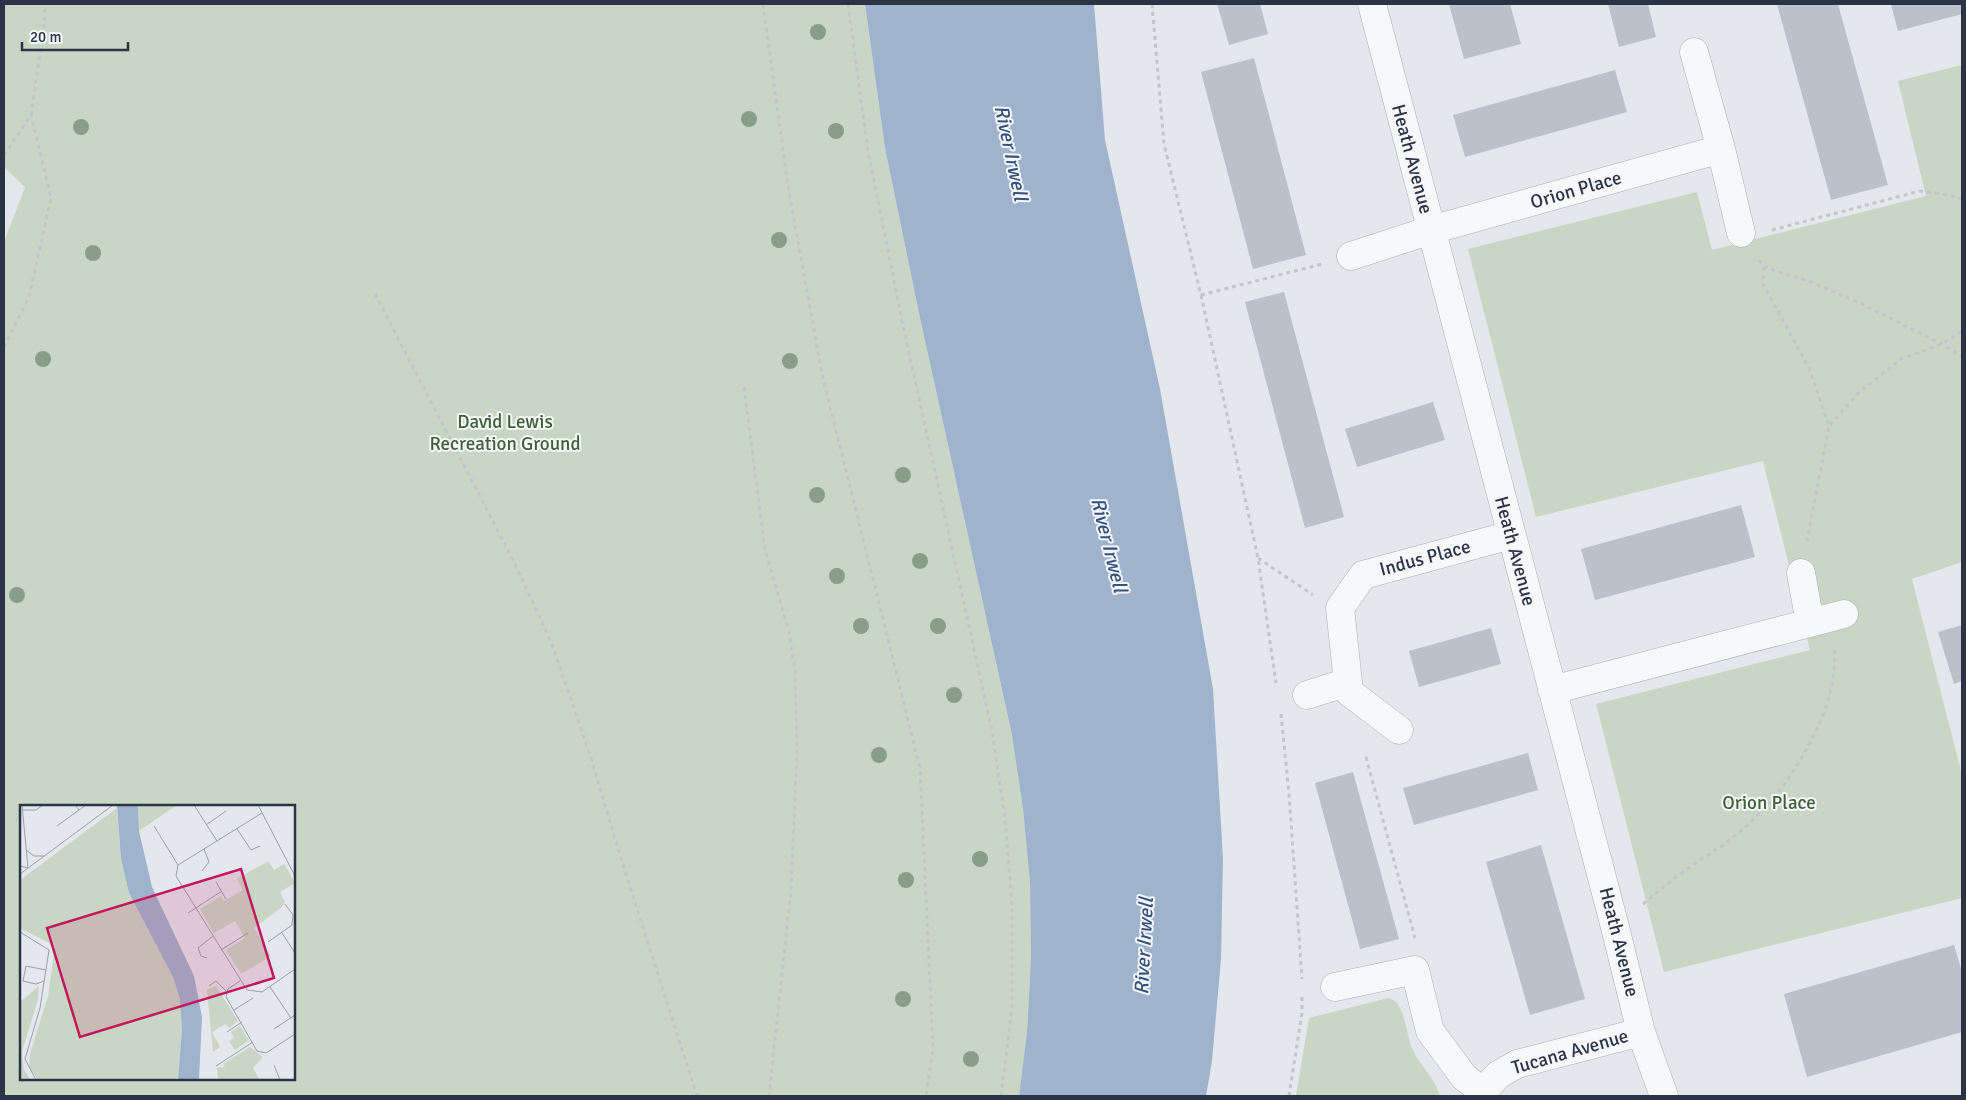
<svg xmlns="http://www.w3.org/2000/svg" width="1966" height="1100" font-family="Signika,sans-serif">
<style>
.green{fill:#c9d6c5;fill-rule:evenodd}
.water{fill:#9fb4cc}
.building{fill:#bbc0ca}
.lines{fill:none;stroke-linecap:round;stroke-linejoin:round}
.minor-casing{stroke:#a9aeb7;stroke-width:29}
.path{stroke:#c2c5cb;stroke-width:3;stroke-dasharray:4 4;stroke-linecap:butt}
.minor{stroke:#f7f8fa;stroke-width:28}
.tree{fill:#899d89}
.labels{text-anchor:middle;dominant-baseline:central;stroke-width:4;stroke-linejoin:round;paint-order:stroke}
.street-label{font-size:19px;fill:#2b3445;stroke:#f4f6f9}
.park-label{font-size:19px;fill:#3f6138;stroke:#f4f6f9}
.water-label{font-size:20px;font-style:italic;fill:#34527a;stroke:#f4f6f9}
.inset-road{fill:none;stroke:#9a9fa9;stroke-width:1}
.view{fill:#c2185b;fill-opacity:0.15;stroke:#c2185b;stroke-width:2.5}
.inset-edge{fill:none;stroke:#2b3445;stroke-width:2.5}
</style>
<rect width="100%" height="100%" fill="#e4e7ec"/>
<!-- green -->
<path class="green" d="M 4,4 L 865,4 L 885,148 L 920,318 L 1012,735 L 1023,809 L 1030,883 L 1031,958 L 1027,1032 L 1019,1096 L 4,1096 L 4,242 L 25,187 L 4,167 ZM 21,806 L 294,806 L 294,1079 L 21,1079 Z
M 1962,65 L 1962,562 L 1912,579 L 1962,775 L 1962,898 L 1664,972 L 1596,704 L 1810,650 L 1763,461 L 1536,517 L 1468,249 L 1697,192 L 1712,250 L 1926,196 L 1898,81 Z
M 1388,998 C 1405,1001 1406,1034 1412,1048 C 1419,1066 1434,1075 1440,1096 L 1296,1096 L 1309,1018 Z"/>
<!-- water -->
<path class="water" d="M 865,4 L 1094,4 L 1105,140 L 1160,389 L 1213,689 L 1223,859 L 1221,959 L 1212,1061 L 1206,1096 L 1019,1096 L 1027,1032 L 1031,958 L 1030,883 L 1023,809 L 1012,735 L 920,318 L 885,148 Z"/>
<!-- building -->
<path class="building" d="M 1217,4 L 1260,4 L 1268,34 L 1229,45 Z
M 1449,4 L 1510,4 L 1521,44 L 1464,59 Z
M 1608,4 L 1648,4 L 1656,37 L 1619,47 Z
M 1777,4 L 1838,4 L 1888,185 L 1831,200 Z
M 1891,4 L 1962,4 L 1962,14 L 1898,31 Z
M 1254,58 L 1306,255 L 1253,269 L 1201,72 Z
M 1615,70 L 1627,112 L 1465,157 L 1453,115 Z
M 1284,292 L 1344,517 L 1305,528 L 1245,302 Z
M 1433,402 L 1445,440 L 1357,467 L 1345,429 Z
M 1741,505 L 1755,557 L 1595,600 L 1581,549 Z
M 1962,625 L 1962,681 L 1954,684 L 1938,632 Z
M 1491,628 L 1501,664 L 1419,687 L 1409,651 Z
M 1528,753 L 1538,790 L 1414,825 L 1403,788 Z
M 1353,772 L 1399,939 L 1360,949 L 1315,783 Z
M 1541,845 L 1585,999 L 1530,1015 L 1486,862 Z
M 1954,945 L 1962,972 L 1962,1032 L 1807,1077 L 1784,994 Z"/>
<g class="lines">
<!-- minor casing -->
<g class="minor-casing">
<path id="minor" d="M 1372,4 L 1615,927 L 1641,1032 L 1664,1096
M 1694,52 L 1721,149 L 1741,233
M 1351,256 L 1431,230 L 1721,149
M 1801,573 L 1810,623
M 1552,690 L 1844,614
M 1307,695 L 1348,682
M 1399,730 L 1349,692 L 1340,608 L 1363,575 L 1511,535
M 1335,987 L 1415,970 L 1430,1031 L 1464,1077 L 1482,1091
M 1479,1096 L 1498,1075 L 1517,1064 L 1641,1032"/>
</g>
<!-- path -->
<path class="path" d="M 763,4 L 788,186 L 822,374 L 920,768 L 933,1048 L 926,1096
M 848,4 L 868,151 L 902,321 L 992,731 L 1005,818 L 1012,905 L 1012,1009 L 1001,1096
M 1152,4 L 1164,144 L 1201,295 L 1258,558 L 1276,683
M 4,155 L 31,115 L 45,18 L 44,4
M 1772,230 L 1920,191 L 1949,195 L 1962,200
M 1759,260 L 1764,267 L 1814,283 L 1862,304 L 1942,344 L 1962,357
M 1764,267 L 1763,284 L 1809,368 L 1829,426 L 1807,541
M 375,294 L 513,560 L 552,644 L 589,752 L 629,884 L 697,1096
M 1201,295 L 1322,264
M 4,347 L 29,297 L 51,198 L 31,115
M 744,387 L 765,550 L 789,631 L 795,671 L 797,752 L 791,890 L 769,1096
M 1830,425 L 1858,393 L 1901,359 L 1942,344 L 1962,331
M 1258,558 L 1313,595
M 1281,714 L 1289,794 L 1302,979
M 1366,757 L 1415,938
M 1643,904 C 1656,894 1668,883 1682,873 C 1702,858 1724,846 1743,829 C 1775,801 1799,767 1817,729 C 1828,705 1837,676 1834,648
M 1289,1096 L 1302,1013 L 1302,993"/>
<!-- minor -->
<use href="#minor" class="minor"/>
</g>
<!-- trees -->
<g class="tree">
<circle cx="818" cy="32" r="8"/>
<circle cx="749" cy="119" r="8"/>
<circle cx="81" cy="127" r="8"/>
<circle cx="836" cy="131" r="8"/>
<circle cx="779" cy="240" r="8"/>
<circle cx="93" cy="253" r="8"/>
<circle cx="43" cy="359" r="8"/>
<circle cx="790" cy="361" r="8"/>
<circle cx="903" cy="475" r="8"/>
<circle cx="817" cy="495" r="8"/>
<circle cx="920" cy="561" r="8"/>
<circle cx="837" cy="576" r="8"/>
<circle cx="17" cy="595" r="8"/>
<circle cx="861" cy="626" r="8"/>
<circle cx="938" cy="626" r="8"/>
<circle cx="954" cy="695" r="8"/>
<circle cx="879" cy="755" r="8"/>
<circle cx="980" cy="859" r="8"/>
<circle cx="906" cy="880" r="8"/>
<circle cx="903" cy="999" r="8"/>
<circle cx="971" cy="1059" r="8"/>
</g>
<g class="labels">
<!-- street labels -->
<g class="street-label">
<text transform="translate(1412 159) rotate(75)">Heath Avenue</text>
<text transform="translate(1576 190) rotate(-16)">Orion Place</text>
<text transform="translate(1515 551) rotate(75)">Heath Avenue</text>
<text transform="translate(1425 558) rotate(-15)">Indus Place</text>
<text transform="translate(1619 942) rotate(76)">Heath Avenue</text>
<text transform="translate(1570 1052) rotate(-16)">Tucana Avenue</text>
</g>
<!-- park labels -->
<g class="park-label">
<text x="505" y="422">David Lewis<tspan x="505" dy="22">Recreation Ground</tspan></text>
<text x="1769" y="803">Orion Place</text>
</g>
<!-- water labels -->
<g class="water-label">
<text transform="translate(1011 153) rotate(78)">River Irwell</text>
<text transform="translate(1109 545) rotate(76)">River Irwell</text>
<text transform="translate(1144 946) rotate(-87)">River Irwell</text>
</g>
</g>
<!-- overview -->
<g transform="translate(20 805)">
<rect width="275" height="275" fill="#e4e7ec"/>
<path d="M 118,0 L 157,0 L 119,26 ZM 97,3 L 101,54 L 109,88 L 153,172 L 160,194 L 163,219 L 158,272 L 154,275 L 18,275 L 9,262 L 10,249 L 28,191 L 35,141 L 0,123 L 0,75 ZM 248,56 L 254,65 L 264,59 L 275,78 L 260,87 L 265,97 L 262,102 L 234,123 L 251,151 L 221,169 L 206,145 L 225,133 L 215,116 L 194,128 L 180,104 L 201,91 L 204,96 L 223,85 L 217,74 ZM 19,181 L 18,194 L 2,247 L 4,265 L 11,275 L 0,275 L 0,197 ZM 196,181 L 218,216 L 209,223 L 205,219 L 192,227 L 200,242 L 193,247 L 187,185 ZM 220,221 L 229,235 L 215,245 L 209,236 L 214,233 L 211,227 ZM 230,242 L 243,252 L 233,263 L 240,275 L 198,275 L 197,263 L 205,262 L 203,259 Z" fill="#c9d6c5"/>
<path d="M 97,0 L 118,0 L 119,26 L 132,82 L 174,171 L 182,212 L 179,275 L 158,275 L 162,225 L 160,194 L 153,172 L 109,88 L 101,54 Z" fill="#9fb4cc"/>
<path class="inset-road" d="M 55,0 L 59,5 L 66,0M 174,0 L 197,36M 238,0 L 275,71M 2,5 L 16,5 L 23,0M 242,8 L 158,60 L 156,71 L 227,185 L 242,187 L 275,164M 186,20 L 206,6M 37,21 L 59,5M 134,21 L 158,60M 217,24 L 231,45 L 240,41M 6,45 L 14,51 L 24,51M 0,61 L 8,63 L 2,0M 182,66 L 189,57 L 184,44M 0,69 L 93,0M 196,77 L 206,94M 168,108 L 202,86M 0,127 L 29,145 L 20,203 L 5,254 L 16,275M 262,128 L 275,148M 248,137 L 272,120 L 273,110 L 265,99M 201,145 L 228,128M 187,153 L 181,151 L 178,143 L 193,131M 24,176 L 16,179 L 3,176 L 6,161 L 26,165M 220,176 L 208,184 L 206,192 L 237,246 L 246,248 L 275,229M 189,181 L 196,176 L 206,186M 250,182 L 271,213M 214,205 L 233,193M 254,224 L 275,210M 207,227 L 222,217M 254,260 L 260,275M 196,261 L 233,237"/>
<path class="view" d="M 221,64 L 254,173 L 60,232 L 27,123 Z"/>
<rect width="275" height="275" class="inset-edge"/>
</g>
<!-- border -->
<rect width="1966" height="1100" fill="none" stroke="#2b3445" stroke-width="10"/>
<!-- scale -->
<path d="M22 42v8h106v-8" fill="none" stroke="#2b3445" stroke-width="2.5"/>
<text x="30" y="42" font-size="15" fill="#2b3445" stroke="#f4f6f9" stroke-width="4" paint-order="stroke">20 m</text>
</svg>
